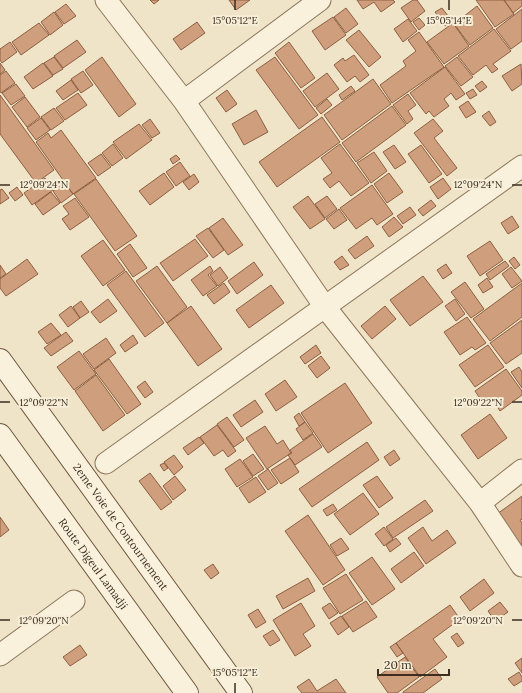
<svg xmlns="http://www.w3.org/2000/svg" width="522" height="693" font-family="Lora,serif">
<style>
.building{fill:#cf9f7d;stroke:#8d5f41}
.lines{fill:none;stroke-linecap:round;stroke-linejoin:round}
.minor-casing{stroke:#8d765c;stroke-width:23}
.secondary-casing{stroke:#6f573f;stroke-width:24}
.minor{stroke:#faf1dc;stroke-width:21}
.secondary{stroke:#faf1dc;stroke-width:22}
.ticks{fill:none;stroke:#3d2e20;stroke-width:1.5}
.labels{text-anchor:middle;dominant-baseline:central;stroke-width:4;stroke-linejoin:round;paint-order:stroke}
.street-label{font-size:11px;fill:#3d2e20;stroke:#f7eed8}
.ticks-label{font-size:10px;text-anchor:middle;fill:#3d2e20;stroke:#f7eed8;stroke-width:4;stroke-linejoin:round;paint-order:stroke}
</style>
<rect width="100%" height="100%" fill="#f0e4c8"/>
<!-- building -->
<path class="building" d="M 150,0 L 159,0 L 154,4 Z
M 229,0 L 250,0 L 236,10 Z
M 357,0 L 393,0 L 395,2 L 381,12 L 374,2 L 363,9 Z
M 413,0 L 417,0 L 425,11 L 411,22 L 401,8 Z
M 476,0 L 504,0 L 514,14 L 495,27 Z
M 504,0 L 522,0 L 522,6 L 513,13 Z
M 66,4 L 76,16 L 64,24 L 55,12 Z
M 477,6 L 493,28 L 470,45 L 454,24 Z
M 346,8 L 358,24 L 346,33 L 334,17 Z
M 442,8 L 452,21 L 445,26 L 435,12 Z
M 522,9 L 522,41 L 511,49 L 496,29 Z
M 54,12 L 63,25 L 50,35 L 41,22 Z
M 333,17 L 346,35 L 325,50 L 312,31 Z
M 419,18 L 425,25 L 419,30 L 413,22 Z
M 408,19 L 417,31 L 403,42 L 394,29 Z
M 197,22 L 205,33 L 181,50 L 173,39 Z
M 39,23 L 49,35 L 21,55 L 12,42 Z
M 453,23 L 469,46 L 444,64 L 427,42 Z
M 494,29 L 511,51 L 493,64 L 498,69 L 492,73 L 486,65 L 473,75 L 458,56 Z
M 359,30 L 381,57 L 369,67 L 346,40 Z
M 419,32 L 444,67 L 392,103 L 380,85 L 406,66 L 403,61 L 416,51 L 408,40 Z
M 77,40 L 86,52 L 63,68 L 54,56 Z
M 10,42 L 17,52 L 2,63 L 0,60 L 0,49 Z
M 289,42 L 315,78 L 301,88 L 275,53 Z
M 354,55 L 369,75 L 360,82 L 355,76 L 347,82 L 334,65 L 343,58 L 345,61 Z
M 54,57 L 63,69 L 53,75 L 44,63 Z
M 102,57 L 136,104 L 119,117 L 85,70 Z
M 275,57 L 318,115 L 299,129 L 256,70 Z
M 457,57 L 473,77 L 461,86 L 445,66 Z
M 0,63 L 5,70 L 0,74 Z
M 43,63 L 53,76 L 33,89 L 24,77 Z
M 521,64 L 522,84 L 512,91 L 502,76 Z
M 445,67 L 465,94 L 456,100 L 451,93 L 444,99 L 449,106 L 434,117 L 429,111 L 426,114 L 410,93 Z
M 6,71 L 15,83 L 1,93 L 0,91 L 0,75 Z
M 83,71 L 93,85 L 81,93 L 71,79 Z
M 327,73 L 339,89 L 315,107 L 303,91 Z
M 373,79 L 391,104 L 342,140 L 324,115 Z
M 71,80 L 78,90 L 63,100 L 56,91 Z
M 482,81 L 487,87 L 480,92 L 475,86 Z
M 16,84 L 25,96 L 11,105 L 2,93 Z
M 351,86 L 355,91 L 342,100 L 339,95 Z
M 473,89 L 477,95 L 470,99 L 466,93 Z
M 227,90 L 237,104 L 226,112 L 216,98 Z
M 78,93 L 87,105 L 65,120 L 56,108 Z
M 408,94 L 416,105 L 408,111 L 413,119 L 407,124 L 393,105 Z
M 0,95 L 54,170 L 36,183 L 0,134 Z
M 25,97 L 40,117 L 27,127 L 12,107 Z
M 327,99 L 332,105 L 321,114 L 316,108 Z
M 468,101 L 476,112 L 466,118 L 459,107 Z
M 392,106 L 406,125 L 356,162 L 342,143 Z
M 54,108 L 64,121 L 51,130 L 41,117 Z
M 256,110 L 268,132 L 244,145 L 232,124 Z
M 489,111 L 496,122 L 490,126 L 482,116 Z
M 322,117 L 340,142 L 277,187 L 259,162 Z
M 41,118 L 50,130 L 36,140 L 27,128 Z
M 150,119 L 160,133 L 152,138 L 142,125 Z
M 433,119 L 443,131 L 434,138 L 457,168 L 447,176 L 414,133 Z
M 139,124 L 152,140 L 126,159 L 113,142 Z
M 61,130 L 96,178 L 73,194 L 36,142 L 48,133 L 51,138 Z
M 113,144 L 123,158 L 112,166 L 102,153 Z
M 340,144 L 369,183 L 351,196 L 339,181 L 330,188 L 323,179 L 332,173 L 321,158 Z
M 394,145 L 406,162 L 395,169 L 383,152 Z
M 421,145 L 442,174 L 429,183 L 408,154 Z
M 374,152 L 387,171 L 371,183 L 357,163 Z
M 101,154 L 111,167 L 98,176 L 88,163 Z
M 176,155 L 180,159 L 173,164 L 170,159 Z
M 180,162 L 190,176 L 176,186 L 166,172 Z
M 164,173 L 174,187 L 150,205 L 139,191 Z
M 389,173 L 403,192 L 387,203 L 374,184 Z
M 194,174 L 199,182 L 189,190 L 183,182 Z
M 45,178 L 53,190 L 32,205 L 24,193 Z
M 443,178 L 451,189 L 438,199 L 430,187 Z
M 96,179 L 137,236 L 115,251 L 74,194 Z
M 64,183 L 73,194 L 61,203 L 53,191 Z
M 372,185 L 393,214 L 377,225 L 372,218 L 356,229 L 340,208 Z
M 17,187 L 23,195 L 15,201 L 9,193 Z
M 2,189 L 9,198 L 0,204 L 0,190 Z
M 51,192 L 60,203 L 43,215 L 35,204 Z
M 308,196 L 325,219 L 310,229 L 293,207 Z
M 327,196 L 337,209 L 325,218 L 315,204 Z
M 75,198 L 89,217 L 70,230 L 62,219 L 69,214 L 63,206 Z
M 431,200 L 436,206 L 423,216 L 418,210 Z
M 410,207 L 416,215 L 403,224 L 397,216 Z
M 339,209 L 347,220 L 334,229 L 326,219 Z
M 512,216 L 519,227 L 508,234 L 501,223 Z
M 394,217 L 403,227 L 389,237 L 382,227 Z
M 223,218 L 243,245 L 228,255 L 209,228 Z
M 208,228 L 224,250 L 213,258 L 196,236 Z
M 367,236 L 374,246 L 355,259 L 348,250 Z
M 195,239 L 208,256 L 173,281 L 160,263 Z
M 103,240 L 125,270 L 103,286 L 81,256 Z
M 490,241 L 503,260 L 480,276 L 467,256 Z
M 130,244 L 147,268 L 133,277 L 117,254 Z
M 342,256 L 349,265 L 340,270 L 334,262 Z
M 514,257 L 520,265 L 515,269 L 509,261 Z
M 27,259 L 38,274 L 6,296 L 0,288 L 0,279 Z
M 505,261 L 509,266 L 490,280 L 486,274 Z
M 254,262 L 263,275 L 237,294 L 228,281 Z
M 446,264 L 452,273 L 443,279 L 437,270 Z
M 0,265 L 6,274 L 0,278 Z
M 157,266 L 187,307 L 167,323 L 136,281 Z
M 210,266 L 213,271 L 208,275 L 217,286 L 203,296 L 191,280 Z
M 220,267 L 228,278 L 218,286 L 210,275 Z
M 511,267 L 522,281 L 512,288 L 502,274 Z
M 126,271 L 164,323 L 145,337 L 107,285 Z
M 423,276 L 443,302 L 410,326 L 390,300 Z
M 487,278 L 493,287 L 483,293 L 478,285 Z
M 465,282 L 484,309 L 471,318 L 451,292 Z
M 224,283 L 230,292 L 214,304 L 207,295 Z
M 522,283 L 522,317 L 490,341 L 473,319 Z
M 271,285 L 284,303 L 249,328 L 236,310 Z
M 108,299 L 117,311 L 100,323 L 91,312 Z
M 455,299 L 465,314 L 456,321 L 445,306 Z
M 81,301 L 89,312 L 80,318 L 73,307 Z
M 71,306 L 80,318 L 68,327 L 59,315 Z
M 191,306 L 222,349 L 198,366 L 167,323 Z
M 385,306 L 396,319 L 372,339 L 361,326 Z
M 467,317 L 486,343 L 475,350 L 472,347 L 460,355 L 444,332 Z
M 522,320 L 522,353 L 506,364 L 490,343 Z
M 51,323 L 61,335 L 47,344 L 38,332 Z
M 66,332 L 73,341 L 51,356 L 44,348 Z
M 133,335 L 138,343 L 125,352 L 120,345 Z
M 106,338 L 116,353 L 94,369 L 83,354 Z
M 316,345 L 321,353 L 305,364 L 300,357 Z
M 488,345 L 504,367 L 475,387 L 459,365 Z
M 79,351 L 96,374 L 74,390 L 57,367 Z
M 321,356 L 330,368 L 317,378 L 308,366 Z
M 109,359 L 141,404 L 127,414 L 94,370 Z
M 519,367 L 522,372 L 522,388 L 511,372 Z
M 506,369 L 522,391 L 522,395 L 500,411 L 493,400 L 485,406 L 475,391 Z
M 96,375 L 125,415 L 103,431 L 75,391 Z
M 285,380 L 297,397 L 276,411 L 265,394 Z
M 145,381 L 153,392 L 145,398 L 137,387 Z
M 345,383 L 372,423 L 328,453 L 301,413 Z
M 255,400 L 263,412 L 241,427 L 233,415 Z
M 299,413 L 305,422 L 299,426 L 294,417 Z
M 490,414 L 507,438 L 478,459 L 461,435 Z
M 227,417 L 244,440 L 234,447 L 217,424 Z
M 305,422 L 313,433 L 303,440 L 296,429 Z
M 217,425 L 236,451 L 228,457 L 223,450 L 214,456 L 200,437 Z
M 265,426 L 277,444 L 283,440 L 291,453 L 267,469 L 246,438 Z
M 313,434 L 322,447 L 295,465 L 288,455 L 292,453 L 290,450 Z
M 199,437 L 204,443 L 188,455 L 183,448 Z
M 367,442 L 379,460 L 312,507 L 299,489 Z
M 394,450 L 400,459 L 390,466 L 384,457 Z
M 253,454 L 264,469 L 253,476 L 243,461 Z
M 174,455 L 183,467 L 174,475 L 164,462 Z
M 290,458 L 299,472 L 281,484 L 271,470 Z
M 240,459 L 253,477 L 237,487 L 225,469 Z
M 164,463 L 168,468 L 164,471 L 160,465 Z
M 268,469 L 278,483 L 268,490 L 258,476 Z
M 150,473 L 172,502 L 161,510 L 139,481 Z
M 175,476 L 186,490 L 173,500 L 163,486 Z
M 377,476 L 393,498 L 379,508 L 363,485 Z
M 256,477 L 266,492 L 249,503 L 239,488 Z
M 363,493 L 379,514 L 350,535 L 334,514 Z
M 522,496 L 522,519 L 520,520 L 522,523 L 522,547 L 497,514 Z
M 425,500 L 433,511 L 393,538 L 386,527 Z
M 333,504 L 337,510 L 327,516 L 323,510 Z
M 308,515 L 345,570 L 323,585 L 285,531 Z
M 0,517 L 9,530 L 0,537 Z
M 384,527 L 393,539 L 384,546 L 375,534 Z
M 423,527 L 432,541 L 447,530 L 456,543 L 426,564 L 408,538 Z
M 341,538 L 349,549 L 337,556 L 330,545 Z
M 396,538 L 401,544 L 390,552 L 386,545 Z
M 414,552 L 424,566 L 401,583 L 391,569 Z
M 372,557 L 395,589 L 372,605 L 349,573 Z
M 213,564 L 219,573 L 211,579 L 204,570 Z
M 346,574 L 363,600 L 340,614 L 323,588 Z
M 308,578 L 315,591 L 283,609 L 276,596 Z
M 484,579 L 494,593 L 470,611 L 460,597 Z
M 366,601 L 377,617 L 353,632 L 342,616 Z
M 500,602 L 508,612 L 495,621 L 488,611 Z
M 301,603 L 315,626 L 303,634 L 311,646 L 295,656 L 273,620 Z
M 330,603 L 338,613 L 329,619 L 322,608 Z
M 450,605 L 460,619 L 433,639 L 447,657 L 420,677 L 396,643 Z
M 258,609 L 266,622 L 256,628 L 248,615 Z
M 341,616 L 349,627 L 338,635 L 330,623 Z
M 273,630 L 280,640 L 270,646 L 263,636 Z
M 457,633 L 464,643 L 458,647 L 451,637 Z
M 396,643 L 403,653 L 397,657 L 390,647 Z
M 80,645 L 87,655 L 70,666 L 63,657 Z
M 405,657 L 419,677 L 397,693 L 388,693 L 377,677 Z
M 522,658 L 522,673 L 515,663 Z
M 435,669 L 442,679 L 423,693 L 403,693 L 403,692 Z
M 519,672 L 522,677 L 522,681 L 514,686 L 508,679 Z
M 309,679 L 317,691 L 336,679 L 346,693 L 302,693 L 297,687 Z"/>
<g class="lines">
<!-- minor casing -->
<g class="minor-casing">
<path id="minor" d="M 106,0 L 184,101 L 325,307 L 480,503 L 522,566
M 184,101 L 320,0
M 106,463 L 522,166
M 480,503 L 522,470
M 0,655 L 74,601"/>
</g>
<!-- secondary casing -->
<g class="secondary-casing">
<g id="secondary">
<path id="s1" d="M 0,360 L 241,693"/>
<path id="s2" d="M 0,435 L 187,693"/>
</g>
</g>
<!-- minor -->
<use href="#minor" class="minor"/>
<!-- secondary -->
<use href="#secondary" class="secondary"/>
</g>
<!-- ticks -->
<path class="ticks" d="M 235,0 L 235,10M 449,0 L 449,10M 0,185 L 10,185M 512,185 L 522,185M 0,402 L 10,402M 512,402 L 522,402M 0,620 L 10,620M 512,620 L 522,620M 235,683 L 235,693"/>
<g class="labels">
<!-- street labels -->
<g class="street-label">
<text stroke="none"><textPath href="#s1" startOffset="206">2eme Voie de Contournement</textPath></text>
<text stroke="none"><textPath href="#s2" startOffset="159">Route Digeul Lamadji</textPath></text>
</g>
</g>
<g class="ticks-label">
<text x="235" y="24">15°05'12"E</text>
<text x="449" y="24">15°05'14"E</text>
<text x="44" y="188">12°09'24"N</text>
<text x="478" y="188">12°09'24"N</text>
<text x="44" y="406">12°09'22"N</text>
<text x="478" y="406">12°09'22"N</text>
<text x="44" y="624">12°09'20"N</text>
<text x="478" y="624">12°09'20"N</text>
<text x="235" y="676">15°05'12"E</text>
</g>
<!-- scale -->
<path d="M378 669v6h71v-6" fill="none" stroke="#3d2e20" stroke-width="2"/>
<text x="384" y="669" font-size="12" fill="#3d2e20" stroke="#f7eed8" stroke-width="3" paint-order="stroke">20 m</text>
</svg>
